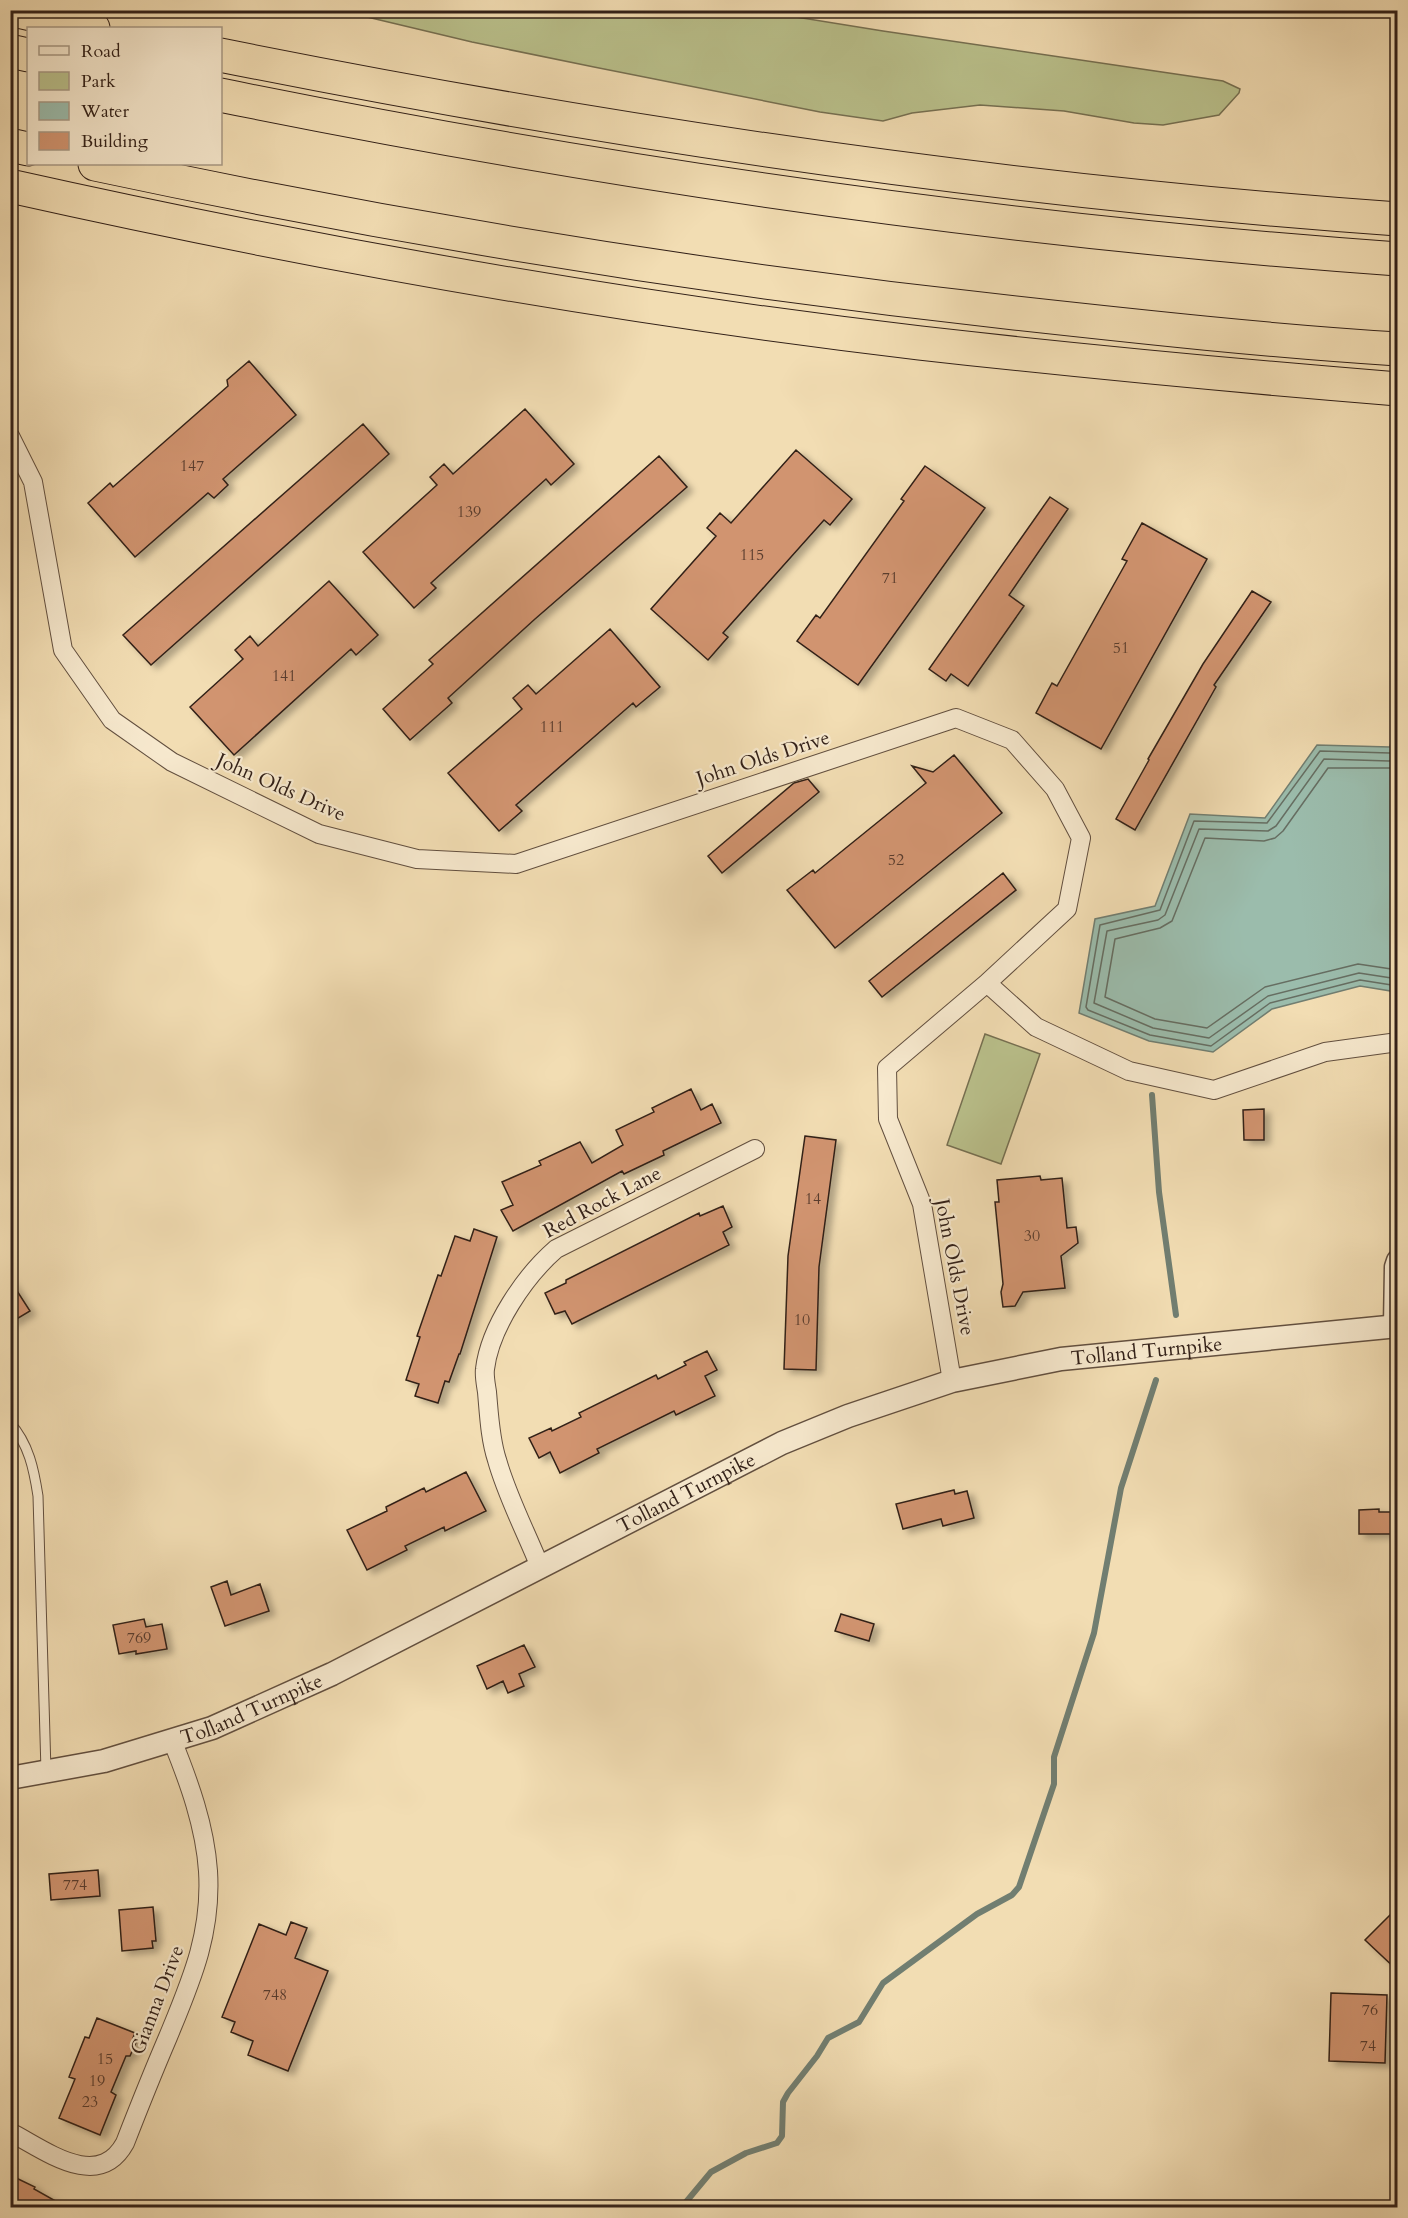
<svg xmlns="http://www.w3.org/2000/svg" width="1408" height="2218" font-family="Cardo,serif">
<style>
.green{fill:#bac18c;stroke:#767052;stroke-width:1.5}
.water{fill:#9bbcac;stroke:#717e71;stroke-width:1.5}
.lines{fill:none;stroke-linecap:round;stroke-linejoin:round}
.shore{stroke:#666e62;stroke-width:1.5}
.stream{stroke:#717e71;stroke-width:6}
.building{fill:#d19470;stroke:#322018;stroke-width:1.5;filter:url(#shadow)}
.service-casing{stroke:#624f3f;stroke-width:11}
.minor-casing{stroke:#624f3f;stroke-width:20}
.tertiary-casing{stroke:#624f3f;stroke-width:25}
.motorway-casing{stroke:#322018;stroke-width:35}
.service{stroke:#f7e9ce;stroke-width:9}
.minor{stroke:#f7e9ce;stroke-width:18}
.tertiary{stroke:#f7e9ce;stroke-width:22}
.motorway{stroke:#f2ddb3;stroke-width:33}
.labels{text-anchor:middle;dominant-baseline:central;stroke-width:4.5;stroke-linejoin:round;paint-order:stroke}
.number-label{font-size:16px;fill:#5a3d2e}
.street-label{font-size:20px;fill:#322018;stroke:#f7e9ce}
</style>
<defs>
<filter id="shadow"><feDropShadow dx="6" dy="4" stdDeviation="3" flood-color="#0004"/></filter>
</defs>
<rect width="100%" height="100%" fill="#f2ddb3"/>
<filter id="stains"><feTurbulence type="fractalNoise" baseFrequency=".00333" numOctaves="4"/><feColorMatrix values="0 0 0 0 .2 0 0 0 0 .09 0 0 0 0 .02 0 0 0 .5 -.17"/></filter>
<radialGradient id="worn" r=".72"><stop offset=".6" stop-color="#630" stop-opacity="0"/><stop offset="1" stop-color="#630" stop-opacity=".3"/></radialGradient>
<!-- green -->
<path class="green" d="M 342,11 L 759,11 L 883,31 L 1223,81 L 1240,89 L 1239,93 L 1219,115 L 1163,125 L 1134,123 L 1064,111 L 980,105 L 912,113 L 883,121 L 820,112 L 594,67 L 472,42 Z
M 985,1034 L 1040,1054 L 1001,1164 L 947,1145 Z"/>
<!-- water -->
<path class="water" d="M 1397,716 L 1397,992 L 1360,986 L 1272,1009 L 1213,1052 L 1149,1041 L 1079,1013 L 1095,919 L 1155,906 L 1190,814 L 1265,818 L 1317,745 L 1390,747 Z"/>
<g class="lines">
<!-- shore -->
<path class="shore" d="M 1398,743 L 1395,750 L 1390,753 L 1320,751 L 1267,823 L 1194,821 L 1160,910 L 1100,925 L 1086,1007 L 1088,1010 L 1150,1035 L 1211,1046 L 1270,1003 L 1360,980 L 1398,986
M 1398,758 L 1389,761 L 1324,759 L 1276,826 L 1268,831 L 1199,829 L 1165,915 L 1158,920 L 1107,931 L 1094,1003 L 1153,1028 L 1209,1038 L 1268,996 L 1359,973 L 1398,979
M 1398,768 L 1328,768 L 1283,831 L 1275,838 L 1264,841 L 1205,838 L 1172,921 L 1160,928 L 1115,939 L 1105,997 L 1155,1019 L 1207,1028 L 1265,987 L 1358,964 L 1398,970"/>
<!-- stream -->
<path class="stream" d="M 1152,1095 L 1159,1192 L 1176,1315
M 681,2208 L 711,2172 L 746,2153 L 777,2143 L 782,2136 L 783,2102 L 788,2093 L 817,2056 L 828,2038 L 859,2022 L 883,1983 L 977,1914 L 1012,1895 L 1019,1887 L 1054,1784 L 1054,1757 L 1094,1633 L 1121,1488 L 1156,1380"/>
</g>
<!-- building -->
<path class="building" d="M 249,361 L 296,415 L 223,479 L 228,485 L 214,498 L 208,493 L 135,557 L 88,503 L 110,483 L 113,487 L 228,386 L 227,380 Z
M 525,409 L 574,464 L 551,485 L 546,479 L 431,583 L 436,588 L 414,608 L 363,552 L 437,485 L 430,477 L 444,464 L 453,474 Z
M 363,424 L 389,454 L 151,665 L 123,635 Z
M 796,450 L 852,499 L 830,525 L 824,520 L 723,633 L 728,637 L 708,660 L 651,609 L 716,536 L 707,528 L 720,513 L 731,523 Z
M 659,456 L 687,487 L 535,619 L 448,698 L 452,703 L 410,740 L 383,709 L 433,664 L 429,660 Z
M 925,466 L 985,508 L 858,685 L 797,641 L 816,615 L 820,618 L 904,501 L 901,499 Z
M 1050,497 L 1068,509 L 1009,595 L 1024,606 L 968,686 L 951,674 L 946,681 L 929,669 Z
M 1142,523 L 1207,559 L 1101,749 L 1036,713 L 1052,683 L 1057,686 L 1127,561 L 1122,559 Z
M 329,581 L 378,635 L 356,655 L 351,649 L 234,755 L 190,707 L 243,659 L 235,650 L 250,636 L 258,646 Z
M 1252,591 L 1271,602 L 1214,685 L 1216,687 L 1135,830 L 1116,819 L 1149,760 L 1148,759 L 1203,664 Z
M 610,629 L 660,687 L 636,707 L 633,703 L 516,805 L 522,811 L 499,831 L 448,773 L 522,709 L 513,698 L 528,685 L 536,694 Z
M 954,755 L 1002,813 L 835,948 L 787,890 L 813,870 L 815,873 L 926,783 L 912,766 L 933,772 Z
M 808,779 L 819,792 L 722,873 L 708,856 L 794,783 Z
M 1003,873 L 1016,890 L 882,997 L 869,981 Z
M 691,1089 L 701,1110 L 712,1104 L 721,1123 L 663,1151 L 664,1155 L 624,1174 L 622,1171 L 513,1231 L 501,1210 L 513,1205 L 502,1182 L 541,1165 L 539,1161 L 580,1142 L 592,1163 L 623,1145 L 616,1130 L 654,1112 L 652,1108 Z
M 1264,1109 L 1264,1140 L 1244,1140 L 1243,1110 Z
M 805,1136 L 836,1140 L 819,1267 L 816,1370 L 784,1369 L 788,1256 Z
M 1040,1176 L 1041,1180 L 1062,1178 L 1067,1228 L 1076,1227 L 1078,1243 L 1061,1256 L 1065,1288 L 1023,1292 L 1015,1306 L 1003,1307 L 1001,1292 L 1003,1284 L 995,1202 L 999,1202 L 997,1180 Z
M 723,1206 L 732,1227 L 723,1232 L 729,1245 L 572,1324 L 565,1311 L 555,1314 L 545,1293 L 566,1283 L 566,1280 L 699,1213 L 700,1216 Z
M 474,1229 L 497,1237 L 460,1354 L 459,1354 L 449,1382 L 445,1381 L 438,1403 L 415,1396 L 419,1384 L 406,1380 L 420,1337 L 417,1336 L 438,1275 L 441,1276 L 455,1236 L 470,1241 Z
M 10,1280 L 30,1311 L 10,1323 Z
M 707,1351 L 717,1370 L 705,1376 L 715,1396 L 676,1415 L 674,1411 L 597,1449 L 599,1453 L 560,1473 L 550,1452 L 539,1458 L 529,1438 L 551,1428 L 552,1431 L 581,1417 L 579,1413 L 656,1375 L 658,1379 L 686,1365 L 684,1362 Z
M 466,1472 L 486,1511 L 445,1531 L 444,1527 L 405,1546 L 407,1550 L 367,1570 L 347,1530 L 387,1511 L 386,1507 L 424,1488 L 426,1492 Z
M 954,1490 L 955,1494 L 967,1491 L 974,1518 L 943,1526 L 941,1519 L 903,1529 L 896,1504 Z
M 1379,1509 L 1379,1512 L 1398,1512 L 1398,1534 L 1359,1534 L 1359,1510 Z
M 227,1581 L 231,1595 L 260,1584 L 269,1611 L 225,1626 L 211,1587 Z
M 841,1614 L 874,1624 L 869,1641 L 835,1631 Z
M 144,1619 L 146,1627 L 162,1624 L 167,1649 L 136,1654 L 136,1651 L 119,1654 L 113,1625 Z
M 524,1645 L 535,1667 L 519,1674 L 524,1686 L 508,1693 L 503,1681 L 487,1689 L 477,1666 Z
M 98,1870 L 100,1896 L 51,1900 L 49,1874 Z
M 153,1907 L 156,1941 L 152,1941 L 153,1948 L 122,1951 L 119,1910 Z
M 1398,1907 L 1398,1971 L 1365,1940 Z
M 291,1922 L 307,1928 L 295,1958 L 328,1971 L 288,2071 L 248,2055 L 253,2041 L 231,2032 L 235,2022 L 222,2017 L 259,1924 L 286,1935 Z
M 1331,1993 L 1387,1995 L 1385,2063 L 1329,2061 Z
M 97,2018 L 135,2033 L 133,2038 L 137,2040 L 130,2056 L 126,2056 L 111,2092 L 116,2095 L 100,2135 L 59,2118 L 75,2079 L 69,2077 L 85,2037 L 89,2038 Z
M 10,2175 L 35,2187 L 34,2189 L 68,2208 L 10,2208 Z"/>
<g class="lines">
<!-- service casing -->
<g class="service-casing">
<path id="service" d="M 10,1423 C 29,1444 34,1470 38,1496 L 46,1771"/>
</g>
<!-- minor casing -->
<g class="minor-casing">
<path id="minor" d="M 10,436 L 33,482 L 63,650 L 112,720 L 172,762 L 319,834 L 417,859 L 516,864 L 956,718 L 1012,740 L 1055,789 L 1081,838 L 1067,909 L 987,983 L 887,1068 L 888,1119 L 922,1204 L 952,1381
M 987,983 L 1036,1027 L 1129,1071 L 1214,1090 L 1325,1052 L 1398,1042
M 540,1567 C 526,1532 507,1496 497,1460 C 490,1439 489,1414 487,1392 C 486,1385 484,1376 485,1369 C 490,1327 525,1276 556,1249 L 755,1149
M 10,2132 C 45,2150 98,2192 125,2143 C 139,2107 153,2072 168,2037 C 191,1981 212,1934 208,1871 C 205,1826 189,1782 172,1740"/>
</g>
<!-- tertiary casing -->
<g class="tertiary-casing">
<g id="tertiary">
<path d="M 1395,1326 L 1396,1267 L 1398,1261"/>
<path id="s1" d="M 10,1778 L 104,1761 L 212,1728 L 332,1674 L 782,1443 L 848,1416 L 952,1381 L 1061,1359 L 1398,1326"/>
</g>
</g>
<!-- motorway casing -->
<g class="motorway-casing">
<path id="motorway" d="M 13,10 L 93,28
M 10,51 L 28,55
M 220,55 C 609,133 1002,191 1398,219
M 220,95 C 609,174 1002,231 1398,259
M 10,145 L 28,149
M 95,164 C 399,229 706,279 1015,313 C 1142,327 1270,341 1398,349
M 10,186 C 310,253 615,307 920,343 C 1079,361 1238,376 1398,389"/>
</g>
<!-- service -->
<use href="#service" class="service"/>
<!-- minor -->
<use href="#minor" class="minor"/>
<!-- tertiary -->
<use href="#tertiary" class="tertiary"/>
<!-- motorway -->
<use href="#motorway" class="motorway"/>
</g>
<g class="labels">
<!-- number labels -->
<g class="number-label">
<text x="192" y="466">147</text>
<text x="469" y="512">139</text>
<text x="752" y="555">115</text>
<text x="890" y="578">71</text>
<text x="1121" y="648">51</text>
<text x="284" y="676">141</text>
<text x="552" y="727">111</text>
<text x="896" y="860">52</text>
<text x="813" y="1199">14</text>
<text x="1032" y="1236">30</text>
<text x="802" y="1320">10</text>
<text x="139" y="1638">769</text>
<text x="75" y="1885">774</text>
<text x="275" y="1995">748</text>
<text x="1370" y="2010">76</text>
<text x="1368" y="2046">74</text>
<text x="105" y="2059">15</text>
<text x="97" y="2081">19</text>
<text x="90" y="2102">23</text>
</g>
<!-- street labels -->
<g class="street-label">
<text transform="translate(763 758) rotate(-18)">John Olds Drive</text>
<text transform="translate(281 787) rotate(24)">John Olds Drive</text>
<text transform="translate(602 1202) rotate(-28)">Red Rock Lane</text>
<text transform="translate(955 1267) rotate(79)">John Olds Drive</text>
<text stroke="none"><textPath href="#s1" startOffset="1224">Tolland Turnpike</textPath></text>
<text stroke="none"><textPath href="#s1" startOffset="738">Tolland Turnpike</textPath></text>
<text stroke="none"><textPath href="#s1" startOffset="252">Tolland Turnpike</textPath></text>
<text transform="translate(157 2000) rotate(-69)">Gianna Drive</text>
</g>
</g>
<!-- margin -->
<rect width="1408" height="2218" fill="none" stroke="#f2ddb3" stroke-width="36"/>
<rect x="12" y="12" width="1384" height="2194" fill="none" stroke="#322018" stroke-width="3"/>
<rect x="18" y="18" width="1372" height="2182" fill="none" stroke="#322018" stroke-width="1.5"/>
<!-- legend -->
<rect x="27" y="27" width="195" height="138" fill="#f7e9ce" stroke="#a89985" stroke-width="1.5"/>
<rect x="39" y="46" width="30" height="9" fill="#f7e9ce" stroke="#a89985" stroke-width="1.5"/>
<text x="81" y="57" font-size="18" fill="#322018">Road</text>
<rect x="39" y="72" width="30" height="18" fill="#bac18c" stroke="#a89985" stroke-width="1.5"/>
<text x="81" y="87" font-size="18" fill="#322018">Park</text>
<rect x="39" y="102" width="30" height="18" fill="#9bbcac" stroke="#a89985" stroke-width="1.5"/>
<text x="81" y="117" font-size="18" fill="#322018">Water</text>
<rect x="39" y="132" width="30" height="18" fill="#d19470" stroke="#a89985" stroke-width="1.5"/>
<text x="81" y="147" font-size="18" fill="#322018">Building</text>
<rect width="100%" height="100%" filter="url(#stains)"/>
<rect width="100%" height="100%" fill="url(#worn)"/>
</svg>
